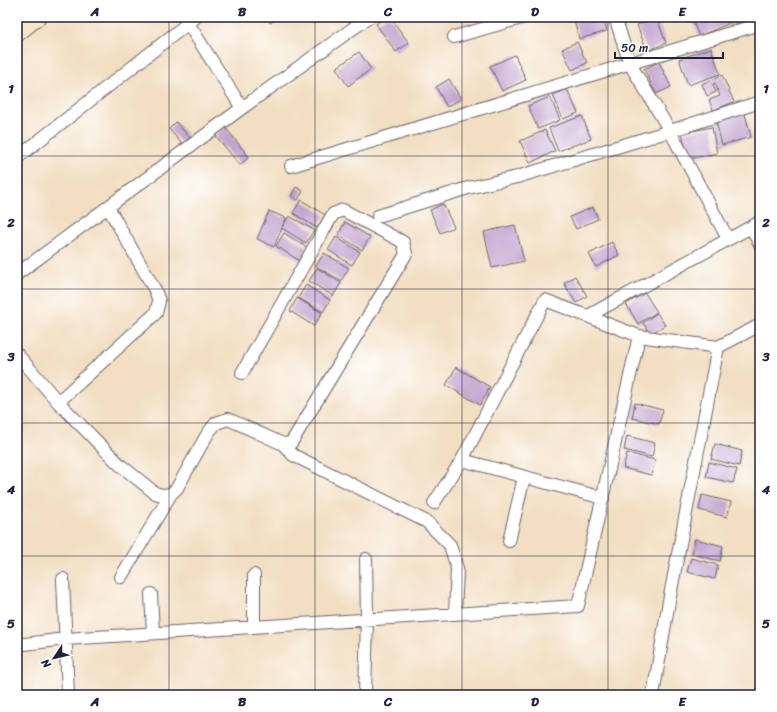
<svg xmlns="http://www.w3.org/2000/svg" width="777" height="712" font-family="Sriracha,sans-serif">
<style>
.building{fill:#c2a4cf}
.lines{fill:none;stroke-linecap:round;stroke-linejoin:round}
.street-casing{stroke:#6b646a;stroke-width:14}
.secondary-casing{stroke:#6b646a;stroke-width:19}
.street{stroke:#fff;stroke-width:12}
.secondary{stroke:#f7e8c3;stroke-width:17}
.grid{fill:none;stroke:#22223b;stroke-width:1;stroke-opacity:0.55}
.neatline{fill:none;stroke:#22223b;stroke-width:1.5}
.grid-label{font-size:13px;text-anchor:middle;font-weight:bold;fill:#22223b}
</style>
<rect width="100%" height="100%" fill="#fff"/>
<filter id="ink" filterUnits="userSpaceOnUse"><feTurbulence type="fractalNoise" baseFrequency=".025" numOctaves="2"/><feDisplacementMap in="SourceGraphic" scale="8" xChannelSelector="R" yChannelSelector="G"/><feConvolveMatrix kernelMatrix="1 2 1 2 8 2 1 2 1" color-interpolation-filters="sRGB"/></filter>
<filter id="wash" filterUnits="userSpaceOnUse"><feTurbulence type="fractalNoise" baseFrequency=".012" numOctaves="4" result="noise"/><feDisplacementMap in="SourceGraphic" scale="16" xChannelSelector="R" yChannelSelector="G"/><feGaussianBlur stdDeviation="0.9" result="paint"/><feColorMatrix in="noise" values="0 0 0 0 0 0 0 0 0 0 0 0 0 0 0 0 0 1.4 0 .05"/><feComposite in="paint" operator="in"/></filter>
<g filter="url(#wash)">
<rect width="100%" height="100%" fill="#f2dec1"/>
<g id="blocks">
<!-- building -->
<path class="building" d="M 17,17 L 23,17 L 25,20 L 17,27 Z
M 266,17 L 280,17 L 270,23 Z
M 386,17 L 390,17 L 409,43 L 396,52 L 376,24 Z
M 573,17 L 603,17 L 607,31 L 579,39 Z
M 691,17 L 725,17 L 728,24 L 699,36 Z
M 728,17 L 754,17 L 731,26 Z
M 657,18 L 666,43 L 647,51 L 637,25 Z
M 760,37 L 760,50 L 755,40 Z
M 577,42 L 587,63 L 572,70 L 562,49 Z
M 711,48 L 720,74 L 688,85 L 679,59 Z
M 359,52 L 371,69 L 348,86 L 336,68 Z
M 515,55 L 526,80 L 502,91 L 490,66 Z
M 659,62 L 671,87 L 656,94 L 644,69 Z
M 722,75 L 734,102 L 713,110 L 709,100 L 720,96 L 715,83 L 713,84 L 716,92 L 707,96 L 702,84 Z
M 449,79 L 461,99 L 447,107 L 436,87 Z
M 567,89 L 578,113 L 563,119 L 553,95 Z
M 550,97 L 560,120 L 538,129 L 528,106 Z
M 744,110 L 751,137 L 722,145 L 715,118 Z
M 582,116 L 591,139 L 558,151 L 549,128 Z
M 176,122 L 190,138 L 182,144 L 169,129 Z
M 225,127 L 249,157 L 240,165 L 215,135 Z
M 712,127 L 717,153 L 688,159 L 682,133 Z
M 545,130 L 555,151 L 530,163 L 520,141 Z
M 296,187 L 303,191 L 298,200 L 291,196 Z
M 301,200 L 325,215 L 317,228 L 293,213 Z
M 443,204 L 454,227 L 440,233 L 430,210 Z
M 593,207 L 598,219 L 576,229 L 570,217 Z
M 269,211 L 286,218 L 282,227 L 289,216 L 314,230 L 306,243 L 282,228 L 274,247 L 257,239 Z
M 345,222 L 370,237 L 362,250 L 338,235 Z
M 515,225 L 524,261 L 492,268 L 484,232 Z
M 284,233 L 308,248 L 300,261 L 276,246 Z
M 336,237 L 360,252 L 352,265 L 328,250 Z
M 612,242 L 619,255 L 596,267 L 589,254 Z
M 324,253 L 349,268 L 341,281 L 316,266 Z
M 317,268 L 341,283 L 333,296 L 309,281 Z
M 575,276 L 587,296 L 576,303 L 564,283 Z
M 306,285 L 330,300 L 323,312 L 298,298 Z
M 645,293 L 657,312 L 638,324 L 626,304 Z
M 297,298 L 322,313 L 314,326 L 290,311 Z
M 657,313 L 665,325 L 650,334 L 643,323 Z
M 456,367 L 490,387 L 480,405 L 446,385 Z
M 635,403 L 663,410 L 659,424 L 632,418 Z
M 627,436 L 655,443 L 652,457 L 624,450 Z
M 715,444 L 742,451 L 739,466 L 711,459 Z
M 627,453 L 655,460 L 651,475 L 623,468 Z
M 709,462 L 737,469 L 733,483 L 706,477 Z
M 702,495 L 731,502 L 727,517 L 699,510 Z
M 695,539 L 723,546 L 720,561 L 692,554 Z
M 691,558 L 718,565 L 715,579 L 687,572 Z"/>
</g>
</g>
<g filter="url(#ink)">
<use href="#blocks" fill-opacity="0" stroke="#6b646a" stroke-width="1"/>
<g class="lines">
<!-- street casing -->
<g class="street-casing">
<path id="street" d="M 184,17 L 242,108
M 615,17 L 630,64 L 670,131 L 728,239
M 454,37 L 525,17
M 17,158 L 196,17
M 291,166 L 760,24
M 378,216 L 468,188 L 517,177 L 670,131 L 760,102
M 751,227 L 760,244
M 17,274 L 242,108 L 369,17
M 588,316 L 760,222
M 17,354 L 58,402 L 119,464 L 155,493 L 162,495 L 171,494 L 177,488 L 208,433 L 216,423 L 228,419 L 283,444 L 291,443 L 406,254 L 403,242 L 343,210 L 333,214 L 242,373
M 58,402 L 156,313 L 159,301 L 155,290 L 108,207
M 283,444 L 293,455 L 427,522 L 450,545 L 457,568 L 455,614
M 462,460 L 603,498
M 434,503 L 462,460 L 545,300 L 639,336 L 718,347 L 760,325
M 509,541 L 524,477
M 254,575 L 254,627
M 121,577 L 171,494
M 63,579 L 68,695
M 151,594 L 153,633
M 17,645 L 65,639 L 578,606 L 639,336
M 365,695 L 367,619 L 366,559
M 653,695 L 669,601 L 718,347"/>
</g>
<!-- secondary casing -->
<g class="secondary-casing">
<path id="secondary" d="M 17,33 L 37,17"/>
</g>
<!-- street -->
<use href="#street" class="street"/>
<!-- secondary -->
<use href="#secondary" class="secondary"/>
</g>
</g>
<!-- grid -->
<path class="grid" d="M 169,17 L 169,695M 315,17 L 315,695M 462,17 L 462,695M 608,17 L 608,695M 17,156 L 760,156M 17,289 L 760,289M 17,423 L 760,423M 17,556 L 760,556"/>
<!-- margin -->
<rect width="777" height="712" fill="none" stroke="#fff" stroke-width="44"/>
<!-- north arrow -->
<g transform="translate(54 658) rotate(235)" stroke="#ffffff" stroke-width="3" paint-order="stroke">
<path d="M0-3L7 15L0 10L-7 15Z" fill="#22223b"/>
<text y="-6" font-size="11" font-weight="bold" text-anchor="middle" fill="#22223b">N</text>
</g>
<!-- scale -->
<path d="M615 52v6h108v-6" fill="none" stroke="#22223b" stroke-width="2"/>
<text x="621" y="52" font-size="12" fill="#22223b" stroke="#ffffff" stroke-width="3" paint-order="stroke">50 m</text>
<rect x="22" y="22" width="733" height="668" class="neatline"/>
<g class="grid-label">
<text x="95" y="16">A</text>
<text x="242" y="16">B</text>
<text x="388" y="16">C</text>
<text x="535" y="16">D</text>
<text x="682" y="16">E</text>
<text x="11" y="93">1</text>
<text x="766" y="93">1</text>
<text x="11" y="227">2</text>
<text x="766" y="227">2</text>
<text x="11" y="361">3</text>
<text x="766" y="361">3</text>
<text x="11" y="494">4</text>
<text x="766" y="494">4</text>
<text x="11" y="628">5</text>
<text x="766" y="628">5</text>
<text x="95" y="706">A</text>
<text x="242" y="706">B</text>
<text x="388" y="706">C</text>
<text x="535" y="706">D</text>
<text x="682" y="706">E</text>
</g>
</svg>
